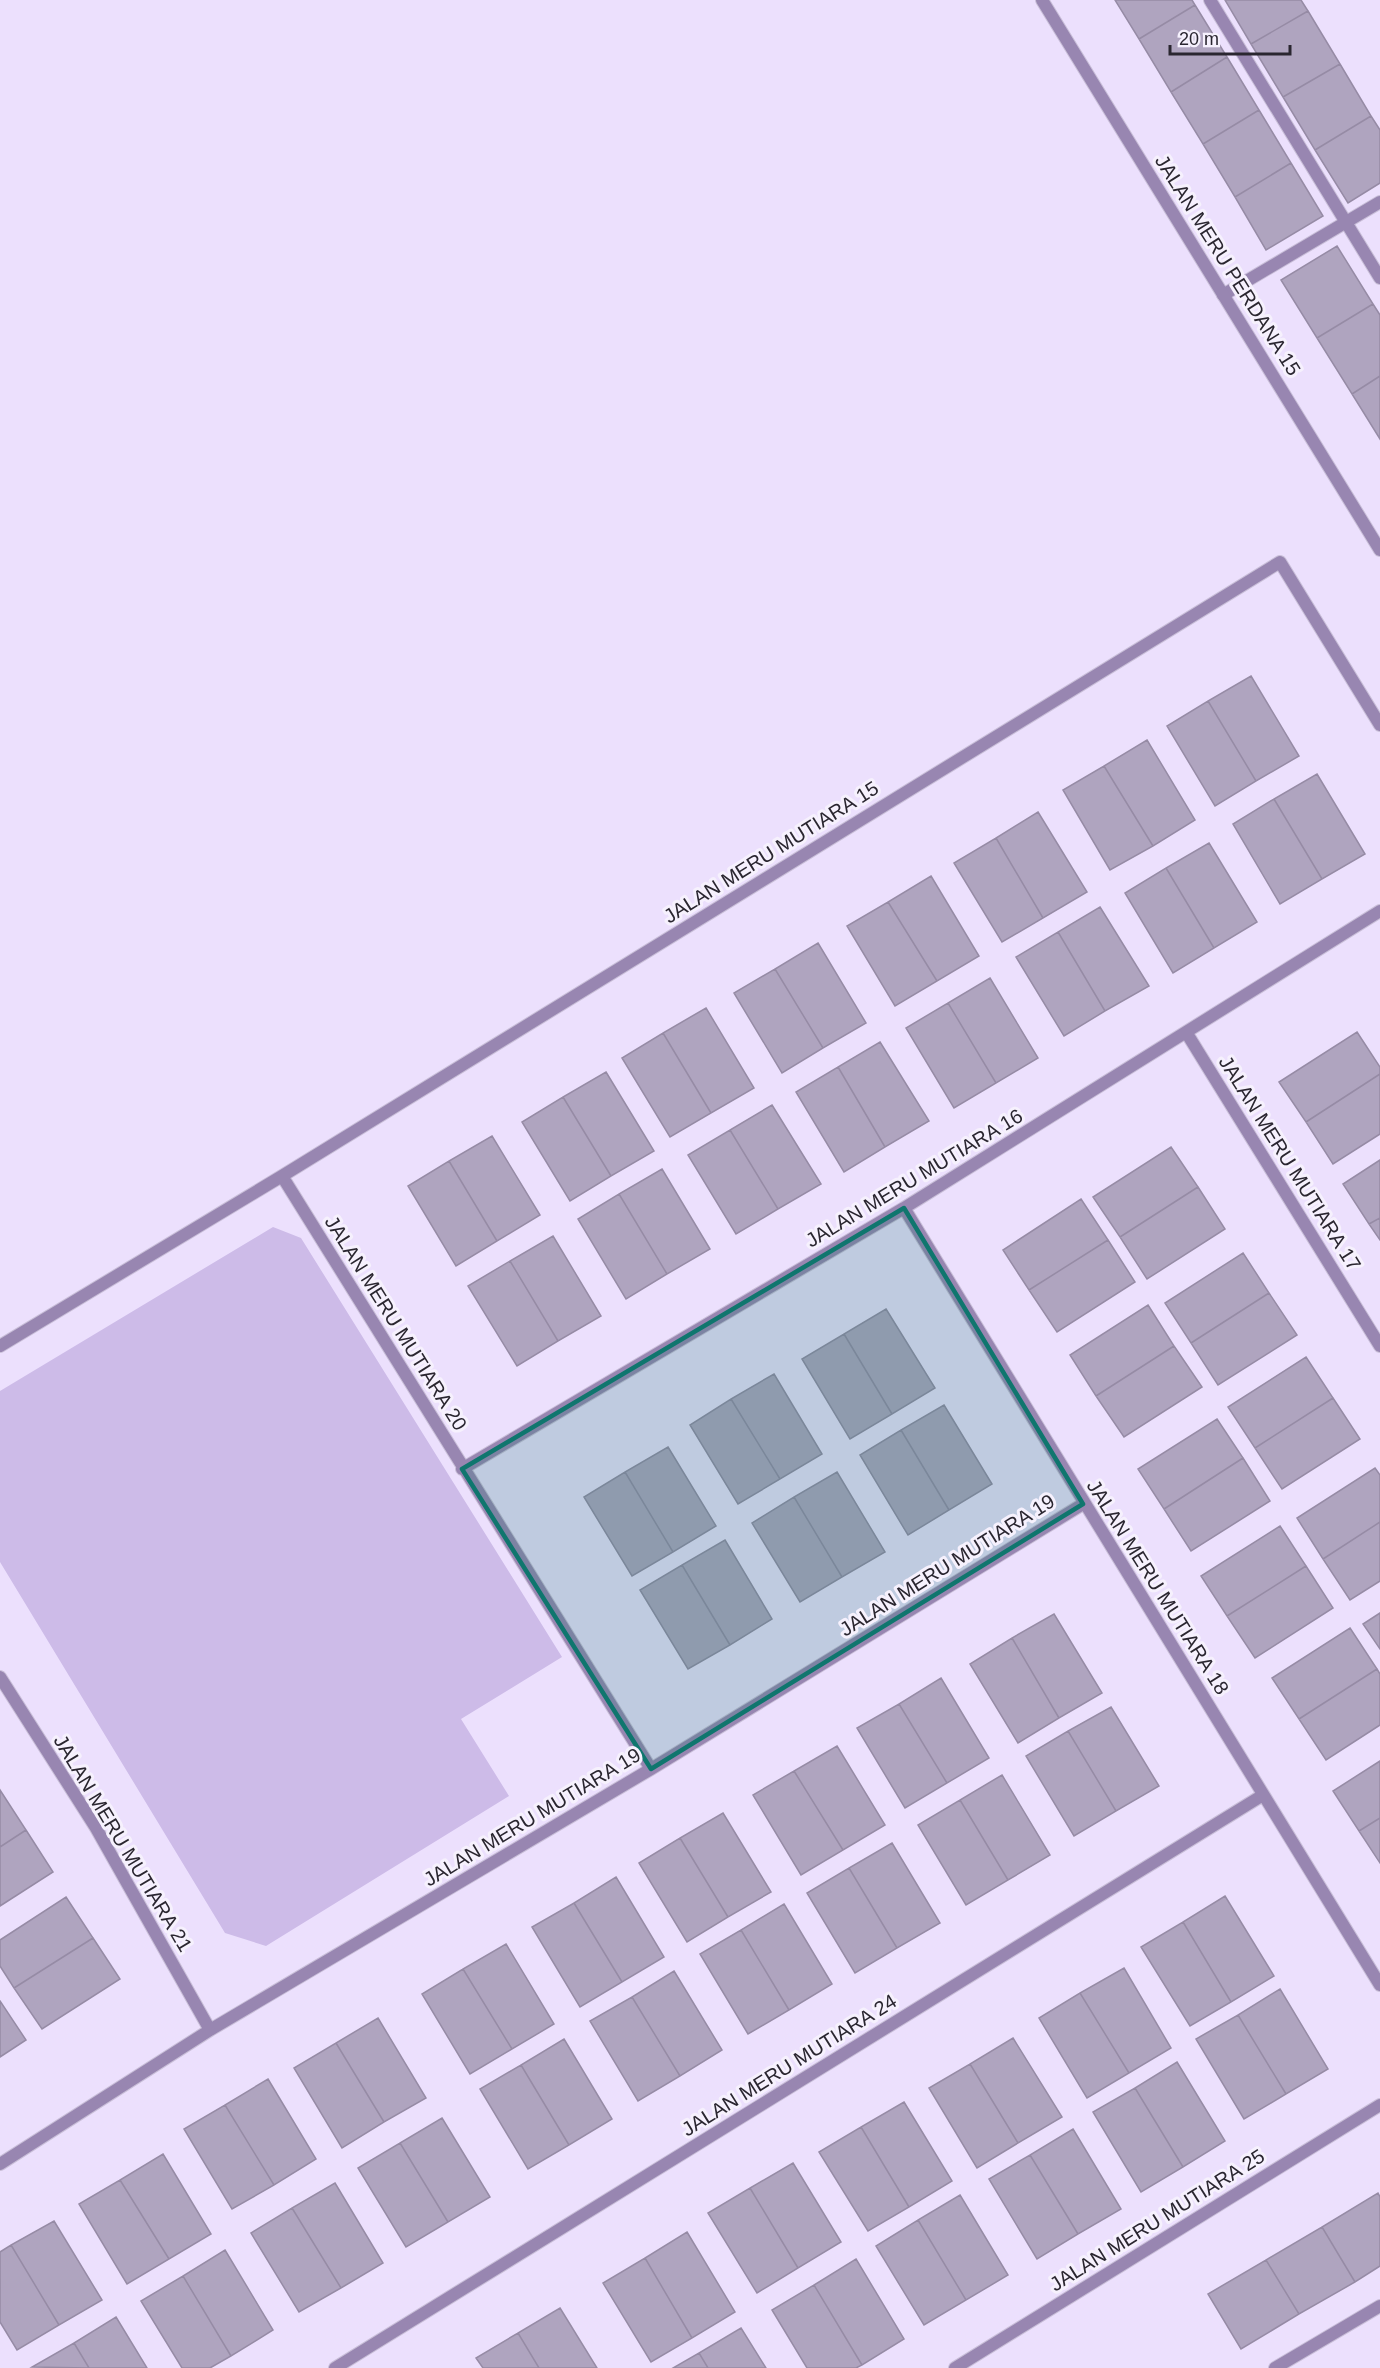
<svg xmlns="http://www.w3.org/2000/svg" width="1380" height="2368" font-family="Helvetica,sans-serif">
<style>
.green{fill:#cdbbe8}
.building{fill:#afa4bf;stroke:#968ba5;stroke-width:1.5}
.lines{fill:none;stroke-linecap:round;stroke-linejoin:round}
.lane-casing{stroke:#c9bfd8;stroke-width:14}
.street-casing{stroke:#c9bfd8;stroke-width:14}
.lane{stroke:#9886b1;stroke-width:12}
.street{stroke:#9886b1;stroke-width:12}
.marked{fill:#0f766e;fill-opacity:0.2;stroke:#0f766e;stroke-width:4.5;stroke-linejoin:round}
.labels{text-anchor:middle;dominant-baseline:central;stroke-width:6;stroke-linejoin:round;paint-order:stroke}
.street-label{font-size:20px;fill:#2a2630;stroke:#f6f1fd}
</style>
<rect width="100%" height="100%" fill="#ece0fd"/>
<!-- green -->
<path class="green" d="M 273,1227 L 301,1238 L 562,1657 L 461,1719 L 509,1796 L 266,1946 L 225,1933 L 0,1562 L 0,1391 Z"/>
<!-- building -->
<path class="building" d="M 1115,0 L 1192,0 L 1195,5 L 1139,39 Z
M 1225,0 L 1301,0 L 1308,11 L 1251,44 Z
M 1195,5 L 1227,57 L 1171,92 L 1139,39 Z
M 1308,11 L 1340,64 L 1283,97 L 1251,44 Z
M 1227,57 L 1259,110 L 1203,144 L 1171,92 Z
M 1340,64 L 1371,116 L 1315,150 L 1283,97 Z
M 1259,110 L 1291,163 L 1235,197 L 1203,144 Z
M 1371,116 L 1380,130 L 1380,183 L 1348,203 L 1315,150 Z
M 1291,163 L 1323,216 L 1266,250 L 1235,197 Z
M 1337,246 L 1373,304 L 1317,338 L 1281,280 Z
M 1373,304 L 1380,315 L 1380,376 L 1352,394 L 1317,338 Z
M 1380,376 L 1380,439 L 1352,394 Z
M 1251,676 L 1299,756 L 1256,781 L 1208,701 Z
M 1208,701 L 1256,781 L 1215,806 L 1167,726 Z
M 1147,740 L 1195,820 L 1153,846 L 1104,766 Z
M 1104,766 L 1153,846 L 1110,870 L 1063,790 Z
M 1317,774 L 1365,854 L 1322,879 L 1274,799 Z
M 1274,799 L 1322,879 L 1280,904 L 1233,824 Z
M 1038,812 L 1087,892 L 1043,918 L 996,838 Z
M 996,838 L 1043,918 L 1002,942 L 954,863 Z
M 1209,843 L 1257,922 L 1214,948 L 1166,868 Z
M 1166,868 L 1214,948 L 1173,973 L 1125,893 Z
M 931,876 L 979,956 L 937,981 L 888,902 Z
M 888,902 L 937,981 L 895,1006 L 847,926 Z
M 1100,907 L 1149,986 L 1105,1011 L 1058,932 Z
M 1058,932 L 1105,1011 L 1064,1036 L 1016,957 Z
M 818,943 L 866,1023 L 823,1048 L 775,969 Z
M 775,969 L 823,1048 L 782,1073 L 734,993 Z
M 990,978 L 1038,1058 L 996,1083 L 948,1003 Z
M 948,1003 L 996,1083 L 954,1108 L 906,1028 Z
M 706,1008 L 754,1088 L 711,1113 L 663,1033 Z
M 1357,1032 L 1380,1067 L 1380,1074 L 1306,1122 L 1279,1082 Z
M 663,1033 L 711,1113 L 670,1137 L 622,1058 Z
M 880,1042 L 929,1121 L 885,1147 L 838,1067 Z
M 838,1067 L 885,1147 L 844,1172 L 796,1092 Z
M 606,1072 L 654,1151 L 611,1176 L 563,1097 Z
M 1380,1074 L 1380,1134 L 1333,1164 L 1306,1122 Z
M 563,1097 L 611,1176 L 570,1201 L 522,1122 Z
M 772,1105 L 821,1184 L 778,1209 L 730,1130 Z
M 730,1130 L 778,1209 L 736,1234 L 688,1155 Z
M 492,1136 L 540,1215 L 497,1241 L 449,1161 Z
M 1171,1147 L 1198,1187 L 1120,1237 L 1093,1197 Z
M 1380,1160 L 1380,1218 L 1369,1224 L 1343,1184 Z
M 449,1161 L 497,1241 L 456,1266 L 408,1186 Z
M 662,1169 L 710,1249 L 667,1274 L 619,1194 Z
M 1198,1187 L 1225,1229 L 1147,1279 L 1120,1237 Z
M 619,1194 L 667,1274 L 626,1299 L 578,1219 Z
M 1081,1199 L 1108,1240 L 1029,1290 L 1003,1250 Z
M 1380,1218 L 1380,1240 L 1369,1224 Z
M 553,1236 L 601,1316 L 558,1341 L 510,1261 Z
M 1108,1240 L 1135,1282 L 1057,1332 L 1029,1290 Z
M 1243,1253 L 1269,1293 L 1191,1343 L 1165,1303 Z
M 510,1261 L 558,1341 L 517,1366 L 468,1286 Z
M 1269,1293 L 1297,1335 L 1218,1385 L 1191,1343 Z
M 1148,1305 L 1174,1346 L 1096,1396 L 1070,1355 Z
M 886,1309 L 935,1388 L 892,1414 L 844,1334 Z
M 844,1334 L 892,1414 L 850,1439 L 802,1359 Z
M 1174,1346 L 1202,1387 L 1124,1437 L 1096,1396 Z
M 1306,1357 L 1333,1398 L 1255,1448 L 1228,1407 Z
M 774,1374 L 822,1454 L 780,1479 L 731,1399 Z
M 1333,1398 L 1360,1439 L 1282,1489 L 1255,1448 Z
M 731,1399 L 780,1479 L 738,1504 L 690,1425 Z
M 944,1405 L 992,1484 L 949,1510 L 901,1430 Z
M 1217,1419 L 1243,1458 L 1164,1509 L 1138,1469 Z
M 901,1430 L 949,1510 L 908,1535 L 860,1455 Z
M 668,1447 L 716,1526 L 673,1552 L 625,1472 Z
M 1243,1458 L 1270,1501 L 1191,1551 L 1164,1509 Z
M 1375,1468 L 1380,1475 L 1380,1522 L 1323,1559 L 1297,1518 Z
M 625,1472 L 673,1552 L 632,1576 L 584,1497 Z
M 837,1472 L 885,1552 L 842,1577 L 794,1497 Z
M 794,1497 L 842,1577 L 800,1602 L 752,1523 Z
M 1380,1522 L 1380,1581 L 1350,1600 L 1323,1559 Z
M 1280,1526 L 1306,1566 L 1227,1616 L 1201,1576 Z
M 725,1540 L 772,1619 L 730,1645 L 682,1565 Z
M 682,1565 L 730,1645 L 688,1669 L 640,1590 Z
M 1306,1566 L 1333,1608 L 1255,1658 L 1227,1616 Z
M 1380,1613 L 1380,1649 L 1363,1624 Z
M 1054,1614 L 1102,1693 L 1059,1718 L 1012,1638 Z
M 1350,1628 L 1377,1669 L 1299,1719 L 1272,1678 Z
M 1012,1638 L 1059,1718 L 1018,1743 L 970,1664 Z
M 1377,1669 L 1380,1674 L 1380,1725 L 1326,1760 L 1299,1719 Z
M 941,1678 L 989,1758 L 947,1783 L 899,1704 Z
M 899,1704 L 947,1783 L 905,1808 L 857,1728 Z
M 1111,1707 L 1159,1786 L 1116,1811 L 1068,1731 Z
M 1068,1731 L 1116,1811 L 1074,1836 L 1026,1756 Z
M 837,1746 L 885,1825 L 843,1850 L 794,1771 Z
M 1380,1761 L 1380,1818 L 1359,1831 L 1333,1791 Z
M 794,1771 L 843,1850 L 801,1875 L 753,1795 Z
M 1002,1775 L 1050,1855 L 1008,1880 L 960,1800 Z
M 0,1790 L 26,1830 L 0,1847 Z
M 960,1800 L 1008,1880 L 966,1905 L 918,1825 Z
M 723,1813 L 771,1892 L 728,1917 L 680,1838 Z
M 1380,1818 L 1380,1863 L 1359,1831 Z
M 26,1830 L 53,1872 L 0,1906 L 0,1847 Z
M 680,1838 L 728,1917 L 687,1942 L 639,1863 Z
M 892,1843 L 940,1923 L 897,1948 L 849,1868 Z
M 849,1868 L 897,1948 L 855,1973 L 807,1893 Z
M 616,1877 L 664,1957 L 622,1982 L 574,1903 Z
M 1225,1896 L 1274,1976 L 1231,2002 L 1183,1922 Z
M 66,1897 L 93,1938 L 14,1988 L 0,1966 L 0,1940 Z
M 574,1903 L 622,1982 L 580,2007 L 532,1927 Z
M 784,1904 L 832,1984 L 789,2010 L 741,1930 Z
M 1183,1922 L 1231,2002 L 1190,2026 L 1141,1947 Z
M 741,1930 L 789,2010 L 748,2034 L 700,1954 Z
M 93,1938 L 120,1979 L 42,2029 L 14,1988 Z
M 506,1944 L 554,2024 L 512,2049 L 463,1969 Z
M 1124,1968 L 1171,2048 L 1129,2073 L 1080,1993 Z
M 463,1969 L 512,2049 L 470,2074 L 422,1994 Z
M 674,1971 L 722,2050 L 680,2076 L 632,1997 Z
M 1280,1989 L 1328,2069 L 1286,2094 L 1238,2015 Z
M 1080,1993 L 1129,2073 L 1087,2098 L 1039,2018 Z
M 632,1997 L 680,2076 L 638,2101 L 590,2021 Z
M 0,2001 L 26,2040 L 0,2057 Z
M 1238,2015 L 1286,2094 L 1244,2119 L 1196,2039 Z
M 378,2018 L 426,2098 L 384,2122 L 336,2043 Z
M 1013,2038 L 1062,2117 L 1018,2143 L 970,2064 Z
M 564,2039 L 612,2119 L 569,2145 L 521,2065 Z
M 336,2043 L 384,2122 L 342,2148 L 294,2068 Z
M 1177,2062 L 1225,2141 L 1183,2167 L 1135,2088 Z
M 970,2064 L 1018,2143 L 977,2168 L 929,2088 Z
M 521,2065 L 569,2145 L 528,2169 L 480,2089 Z
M 268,2079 L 316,2159 L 274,2185 L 225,2105 Z
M 1135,2088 L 1183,2167 L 1141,2192 L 1093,2112 Z
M 904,2102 L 952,2181 L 909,2207 L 861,2127 Z
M 225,2105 L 274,2185 L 232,2209 L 184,2129 Z
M 442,2118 L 490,2197 L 448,2222 L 400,2143 Z
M 861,2127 L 909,2207 L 868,2231 L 819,2152 Z
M 1073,2129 L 1121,2209 L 1078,2234 L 1030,2155 Z
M 400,2143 L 448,2222 L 406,2247 L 358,2168 Z
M 163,2154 L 211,2234 L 169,2259 L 120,2180 Z
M 1030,2155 L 1078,2234 L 1037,2259 L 989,2179 Z
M 793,2163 L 841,2242 L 798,2268 L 750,2188 Z
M 120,2180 L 169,2259 L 127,2284 L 79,2204 Z
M 335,2183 L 383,2263 L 341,2288 L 292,2208 Z
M 750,2188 L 798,2268 L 757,2293 L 708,2213 Z
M 1378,2193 L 1380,2197 L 1380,2266 L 1355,2282 L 1322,2227 Z
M 960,2195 L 1008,2275 L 966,2300 L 918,2220 Z
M 292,2208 L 341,2288 L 299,2312 L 251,2233 Z
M 918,2220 L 966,2300 L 924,2325 L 876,2246 Z
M 54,2221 L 102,2300 L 59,2325 L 11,2245 Z
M 1322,2227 L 1355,2282 L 1299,2314 L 1266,2260 Z
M 687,2232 L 735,2312 L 692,2338 L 645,2258 Z
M 11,2245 L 59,2325 L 17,2350 L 0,2322 L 0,2252 Z
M 225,2250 L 273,2330 L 231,2356 L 183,2276 Z
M 645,2258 L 692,2338 L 651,2362 L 603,2283 Z
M 856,2259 L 904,2339 L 862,2365 L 814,2285 Z
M 1266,2260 L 1299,2314 L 1241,2349 L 1208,2294 Z
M 183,2276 L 231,2356 L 210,2368 L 182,2368 L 141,2301 Z
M 814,2285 L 862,2365 L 856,2368 L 807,2368 L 772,2310 Z
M 560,2308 L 597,2368 L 539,2368 L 518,2333 Z
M 116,2317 L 147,2368 L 89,2368 L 74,2343 Z
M 741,2328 L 766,2368 L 708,2368 L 699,2353 Z
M 518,2333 L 539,2368 L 483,2368 L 476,2358 Z
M 74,2343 L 89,2368 L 32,2367 Z
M 699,2353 L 708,2368 L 673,2368 Z"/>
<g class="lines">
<!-- lane casing -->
<g class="lane-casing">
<path id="lane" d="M 1210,0 L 1380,278
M 1223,295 L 1380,202"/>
</g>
<!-- street casing -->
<g class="street-casing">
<path id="street" d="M 1042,0 L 1380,550
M 1186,1032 L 1380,1346
M 282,1176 L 651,1769
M 904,1208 L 1380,1985
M 0,1346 L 282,1176 L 1280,562 L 1380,725
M 462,1469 L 904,1208 L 1380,911
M 0,1677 L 96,1828 L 210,2030
M 0,2164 L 210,2030 L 651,1769 L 1083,1504
M 335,2368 L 1263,1795
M 955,2368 L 1380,2105
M 1275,2368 L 1380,2306"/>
</g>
<!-- lane -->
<use href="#lane" class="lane"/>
<!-- street -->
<use href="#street" class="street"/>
</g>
<!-- marked area -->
<path class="marked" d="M 904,1208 L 1083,1504 L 651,1769 L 462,1469 Z"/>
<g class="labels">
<!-- street labels -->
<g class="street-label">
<text transform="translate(1228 265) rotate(58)">JALAN MERU PERDANA 15</text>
<text transform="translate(771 852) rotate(-32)">JALAN MERU MUTIARA 15</text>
<text transform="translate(1290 1163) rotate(58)">JALAN MERU MUTIARA 17</text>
<text transform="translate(914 1178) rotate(-31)">JALAN MERU MUTIARA 16</text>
<text transform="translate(396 1323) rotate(58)">JALAN MERU MUTIARA 20</text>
<text transform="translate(947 1565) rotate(-32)">JALAN MERU MUTIARA 19</text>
<text transform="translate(1158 1587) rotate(58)">JALAN MERU MUTIARA 18</text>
<text transform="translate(532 1817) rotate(-31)">JALAN MERU MUTIARA 19</text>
<text transform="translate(123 1843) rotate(59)">JALAN MERU MUTIARA 21</text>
<text transform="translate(789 2065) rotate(-32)">JALAN MERU MUTIARA 24</text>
<text transform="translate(1157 2220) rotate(-32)">JALAN MERU MUTIARA 25</text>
</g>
</g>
<!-- scale -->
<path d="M1170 45v9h120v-9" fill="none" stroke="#2a2630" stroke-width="3"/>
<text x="1179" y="45" font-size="18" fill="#2a2630" stroke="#f6f1fd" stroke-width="4.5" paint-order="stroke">20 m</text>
</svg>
